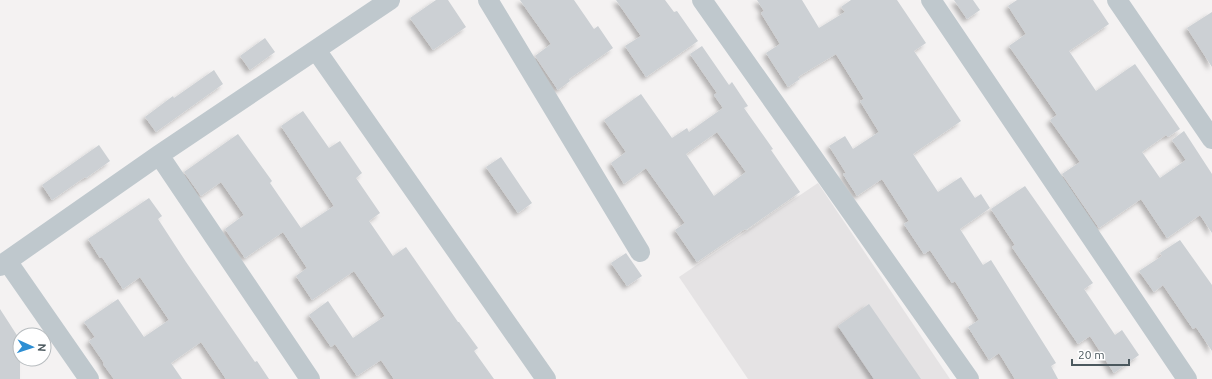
<svg xmlns="http://www.w3.org/2000/svg" width="1212" height="379" font-family="Ubuntu,sans-serif">
<style>
.education{fill:#e5e3e4}
.building{fill:#ccd0d4;fill-rule:evenodd;filter:url(#shadow)}
.lines{fill:none;stroke-linecap:round;stroke-linejoin:round}
.street{stroke:#bfc8cd;stroke-width:20}
</style>
<defs>
<filter id="shadow"><feDropShadow dx="-3.5" dy="3.5" stdDeviation="2" flood-color="#0004"/></filter>
</defs>
<rect width="100%" height="100%" fill="#f4f2f2"/>
<!-- education -->
<path class="education" d="M 818,183 L 950,379 L 748,379 L 679,277 Z"/>
<!-- building -->
<path class="building" d="M 436,0 L 448,0 L 466,27 L 433,50 L 410,18 Z
M 520,0 L 574,0 L 594,29 L 598,26 L 613,48 L 569,79 L 570,81 L 558,90 L 535,56 L 551,44 Z
M 616,0 L 665,0 L 674,12 L 677,11 L 698,41 L 646,77 L 625,46 L 641,36 Z
M 757,0 L 802,0 L 819,28 L 845,12 L 841,7 L 851,0 L 897,0 L 926,43 L 914,51 L 961,121 L 913,154 L 938,192 L 961,177 L 975,198 L 981,194 L 990,208 L 960,229 L 983,265 L 991,260 L 1056,363 L 1051,366 L 1058,379 L 1015,379 L 999,353 L 989,360 L 968,327 L 979,320 L 955,281 L 952,283 L 930,250 L 924,254 L 904,224 L 909,221 L 882,179 L 857,196 L 843,174 L 846,173 L 829,146 L 845,136 L 853,149 L 879,132 L 860,101 L 864,99 L 836,54 L 798,77 L 800,79 L 788,87 L 766,53 L 780,44 L 761,13 L 764,11 Z
M 954,0 L 973,0 L 980,10 L 967,19 Z
M 1017,0 L 1093,0 L 1109,24 L 1069,51 L 1096,91 L 1135,64 L 1180,129 L 1168,137 L 1166,135 L 1142,152 L 1160,178 L 1186,160 L 1172,140 L 1184,131 L 1212,174 L 1212,233 L 1200,215 L 1167,238 L 1141,199 L 1099,228 L 1062,174 L 1080,162 L 1050,120 L 1057,115 L 1009,46 L 1026,34 L 1008,6 Z
M 1212,12 L 1212,67 L 1187,28 Z
M 265,38 L 275,52 L 250,70 L 240,56 Z
M 702,46 L 729,85 L 732,82 L 748,106 L 744,108 L 773,149 L 771,150 L 800,192 L 746,230 L 745,229 L 697,262 L 675,230 L 685,223 L 646,168 L 624,184 L 611,163 L 626,152 L 604,120 L 641,94 L 672,138 L 687,128 L 689,132 L 723,108 L 714,95 L 717,93 L 690,54 ZM 717,132 L 746,172 L 714,196 L 686,154 Z
M 214,70 L 223,84 L 156,132 L 145,117 L 173,96 L 174,98 Z
M 303,111 L 329,148 L 340,141 L 362,173 L 356,178 L 380,213 L 369,221 L 393,256 L 406,247 L 458,322 L 459,322 L 478,348 L 474,351 L 494,379 L 394,379 L 381,360 L 357,376 L 335,344 L 331,347 L 309,315 L 328,301 L 353,338 L 385,316 L 354,271 L 312,300 L 296,276 L 307,268 L 283,232 L 245,258 L 225,229 L 244,215 L 221,182 L 201,196 L 184,172 L 238,134 L 272,181 L 270,183 L 301,228 L 334,206 L 281,126 Z
M 99,145 L 110,161 L 86,178 L 85,177 L 52,200 L 42,185 Z
M 501,157 L 532,203 L 518,213 L 486,167 Z
M 1025,186 L 1093,283 L 1084,289 L 1115,335 L 1122,330 L 1139,355 L 1114,373 L 1090,336 L 1078,344 L 1012,247 L 1015,245 L 991,209 Z
M 149,198 L 162,216 L 158,219 L 186,262 L 255,362 L 257,361 L 269,379 L 226,379 L 201,342 L 171,363 L 182,379 L 114,379 L 103,364 L 104,363 L 89,341 L 95,337 L 84,322 L 118,299 L 144,337 L 169,320 L 140,277 L 123,289 L 102,257 L 100,258 L 88,239 Z
M 1180,240 L 1212,285 L 1212,351 L 1196,327 L 1193,329 L 1163,285 L 1154,292 L 1139,271 L 1162,256 L 1160,253 Z
M 626,253 L 642,276 L 627,286 L 611,263 Z
M 869,304 L 921,379 L 874,379 L 838,326 Z
M 0,309 L 20,340 L 20,379 L 0,379 Z"/>
<g class="lines">
<!-- street -->
<path class="street" d="M 488,0 L 640,252
M 702,0 L 969,379
M 931,0 L 1187,379
M 1117,0 L 1212,139
M 316,50 L 546,379
M 159,155 L 310,379
M 7,261 L 89,379
M 0,266 L 159,155 L 390,0"/>
</g>
<!-- north arrow -->
<g transform="translate(32 347) rotate(93)"><circle r="19" fill="#ffffff" stroke="#b7bcbf"/>
<path d="M0-3L7 15L0 10L-7 15Z" fill="#2d8ed3"/>
<text y="-6" font-size="11" font-weight="bold" text-anchor="middle" fill="#4b585e">N</text>
</g>
<!-- scale -->
<path d="M1072 359v6h57v-6" fill="none" stroke="#4b585e" stroke-width="2"/>
<text x="1078" y="359" font-size="12" fill="#4b585e" stroke="#ffffff" stroke-width="3" paint-order="stroke">20 m</text>
</svg>
